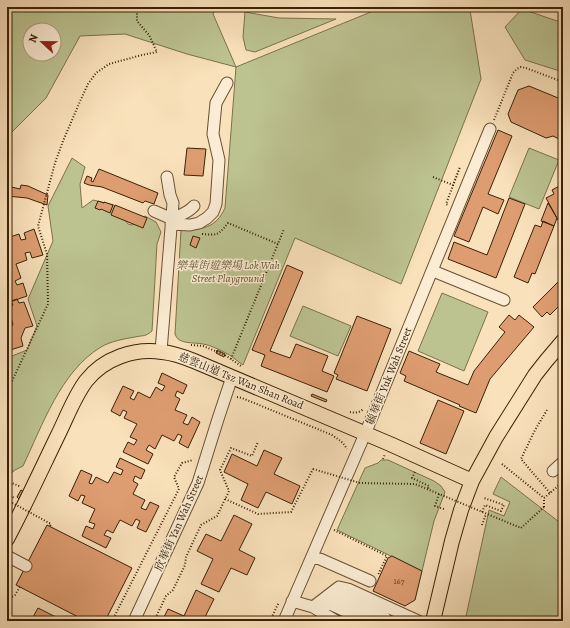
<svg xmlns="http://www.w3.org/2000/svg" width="570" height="628" font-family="Alegreya,'Noto Serif TC',serif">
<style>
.green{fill:#bcc391;stroke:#7b724c;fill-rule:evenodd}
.building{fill:#de9d71;stroke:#3a2106}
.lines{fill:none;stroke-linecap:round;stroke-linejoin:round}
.minor-casing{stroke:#6a5133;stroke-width:13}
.major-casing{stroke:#3a2106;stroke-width:16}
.path{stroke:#3a2106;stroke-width:2;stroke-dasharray:1 2;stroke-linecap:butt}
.minor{stroke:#fbecd3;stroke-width:11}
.major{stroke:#f9e1bb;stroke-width:14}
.path-bridge{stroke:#3a2106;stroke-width:2;stroke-dasharray:1 2;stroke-linecap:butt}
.labels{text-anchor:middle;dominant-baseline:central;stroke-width:3;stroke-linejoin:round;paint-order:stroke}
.number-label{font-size:9px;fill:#634021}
.park-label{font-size:11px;font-style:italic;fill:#615230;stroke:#fbecd3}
.street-label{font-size:11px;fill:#3a2106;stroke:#fbecd3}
</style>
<rect width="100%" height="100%" fill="#f9e1bb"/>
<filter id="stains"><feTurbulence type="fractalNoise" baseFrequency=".005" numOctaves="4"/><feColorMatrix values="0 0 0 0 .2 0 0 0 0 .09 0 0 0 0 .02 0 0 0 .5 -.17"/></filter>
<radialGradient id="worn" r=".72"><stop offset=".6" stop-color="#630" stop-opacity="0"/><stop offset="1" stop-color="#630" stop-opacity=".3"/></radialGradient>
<!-- green -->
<path class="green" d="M 7,7 L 216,7 L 213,14 L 236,67 L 383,7 L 450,7 L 470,10 L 481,79 L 401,284 L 295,238 L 243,365 C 237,361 231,355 224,352 C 218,349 210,345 203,344 C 194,342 178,345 175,334 L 181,230 C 202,230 216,228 225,208 L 236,67 L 187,54 L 125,34 L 80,36 L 46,98 L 7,137 ZM 30,30 L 54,30 L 54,54 L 30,54 Z
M 522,9 L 563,23 L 563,72 L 525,60 L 505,27 Z
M 245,12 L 279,18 L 336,19 L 255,52 L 246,50 L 243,37 Z
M 529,148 L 559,160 L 539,209 L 509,197 Z
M 72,158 L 85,167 L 80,184 L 82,208 L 93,200 L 114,205 L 128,224 L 132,225 L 145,216 L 156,222 L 161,232 L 157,244 L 152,331 C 145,337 144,335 135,337 C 124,339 111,341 101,347 C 61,371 42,426 23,466 L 15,470 L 7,477 L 7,398 L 9,392 L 7,382 L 7,358 L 27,350 L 37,326 L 28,299 L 53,241 L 48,206 Z
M 442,293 L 488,312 L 464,371 L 418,351 Z
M 303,306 L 351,326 L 338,356 L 290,336 Z
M 381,460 L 388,460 L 434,481 L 441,486 L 445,492 L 434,521 L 422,571 L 337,530 L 365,468 L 378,463 Z
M 501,477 L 563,525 L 563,621 L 465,621 L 489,510 L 504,516 L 510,502 L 493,494 Z"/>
<!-- building -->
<path class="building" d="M 529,86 L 563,100 L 563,139 L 561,140 L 553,136 L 546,138 L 511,122 L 508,114 L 518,90 Z
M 498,130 L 512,136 L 488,194 L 504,200 L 498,214 L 483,207 L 469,242 L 454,236 Z
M 187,148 L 206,149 L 203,176 L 184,175 Z
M 99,169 L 158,193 L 154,204 L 145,201 L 143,203 L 102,187 L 89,185 L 84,183 L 87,176 L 92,178 L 91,181 L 93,182 Z
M 563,184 L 563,217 L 558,220 L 546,198 L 554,194 L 552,190 Z
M 21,185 L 28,186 L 48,195 L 47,205 L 27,198 L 7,196 L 7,186 L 20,189 Z
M 509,198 L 525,204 L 496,278 L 448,259 L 454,242 L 487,255 Z
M 98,201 L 104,203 L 104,202 L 113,205 L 110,213 L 101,209 L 100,210 L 95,208 Z
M 548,203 L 557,218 L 554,226 L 541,221 Z
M 115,205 L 147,218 L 143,228 L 111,215 Z
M 543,221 L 554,226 L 535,274 L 532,273 L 528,283 L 514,277 L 535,225 L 541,227 Z
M 34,229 L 43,255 L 32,258 L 30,252 L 25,253 L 27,260 L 16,264 L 21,278 L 15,281 L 17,285 L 23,283 L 27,296 L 7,303 L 7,237 L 7,238 L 19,234 L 21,240 L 26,239 L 24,233 Z
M 193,236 L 200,238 L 196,248 L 190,245 Z
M 287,265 L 303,272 L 270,351 L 290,358 L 296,344 L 328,356 L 322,371 L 334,376 L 327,392 L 261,366 L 265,355 L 252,350 Z
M 563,277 L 563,302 L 550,315 L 547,312 L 542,317 L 533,307 Z
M 17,299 L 19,303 L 24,302 L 33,326 L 25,328 L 21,338 L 23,346 L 7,351 L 7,332 L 9,331 L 13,324 L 7,308 L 13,305 L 11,301 Z
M 509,315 L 515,320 L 519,315 L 534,327 L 490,379 L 476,413 L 459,406 L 460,405 L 404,381 L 406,376 L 400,373 L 409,351 L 440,364 L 436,372 L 468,385 L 474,371 L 505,332 L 499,327 Z
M 357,316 L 391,329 L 367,391 L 336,379 L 338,375 L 334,373 Z
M 217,350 L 225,354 L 224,357 L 216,353 Z
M 162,373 L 187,385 L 183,394 L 177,391 L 175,396 L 180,399 L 175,410 L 187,415 L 183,423 L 188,425 L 192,417 L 200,422 L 188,448 L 179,443 L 182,436 L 178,434 L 174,441 L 162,435 L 155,449 L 149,445 L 146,450 L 153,454 L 148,464 L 123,452 L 128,442 L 134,445 L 137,440 L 130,437 L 137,424 L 124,418 L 127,412 L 123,410 L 120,416 L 111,411 L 123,386 L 134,391 L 130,398 L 134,400 L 138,392 L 150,398 L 156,387 L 162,391 L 165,386 L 158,383 Z
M 312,394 L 327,400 L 326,402 L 311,396 Z
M 438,400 L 464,411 L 446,454 L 420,443 Z
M 264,450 L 282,458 L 274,474 L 300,486 L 292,504 L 266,492 L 258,508 L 241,500 L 248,484 L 224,472 L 232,454 L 257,466 Z
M 120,458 L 145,470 L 141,479 L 135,476 L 133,481 L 138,484 L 133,494 L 145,500 L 141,508 L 146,510 L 150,502 L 159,506 L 146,532 L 137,528 L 140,521 L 136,519 L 132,526 L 120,520 L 113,533 L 107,530 L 104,535 L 111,538 L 106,548 L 82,536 L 86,526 L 93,529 L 95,524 L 89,522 L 95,509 L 82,503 L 85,496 L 81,495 L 78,501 L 69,496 L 81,470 L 92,475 L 89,483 L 92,484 L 96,477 L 108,483 L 114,472 L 121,475 L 123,470 L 116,467 Z
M 21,490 L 23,491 L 19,499 L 17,497 Z
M 234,515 L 252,524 L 239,550 L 255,558 L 247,575 L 231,568 L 219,592 L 201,584 L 213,559 L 197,551 L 206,534 L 221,541 Z
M 47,525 L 132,568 L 105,621 L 86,621 L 16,585 Z
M 392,556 L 422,571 L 415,600 L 405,606 L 373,591 L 388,558 Z
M 196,590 L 214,599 L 203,621 L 162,621 L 168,609 L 184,616 Z
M 38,608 L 62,620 L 62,621 L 40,621 L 33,617 Z"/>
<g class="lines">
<!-- minor casing -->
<g class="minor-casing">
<path id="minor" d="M 154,211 L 172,219 C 180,215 188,213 194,206
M 171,224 L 190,225 L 199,223 L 207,218 L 213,212 L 216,204 L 219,160 L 213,134 L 216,103 L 227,83
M 433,271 L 504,300
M 161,351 L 173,203 L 170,195 L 167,177
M 553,471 L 563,462
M 7,556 L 26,566
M 312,557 L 320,559 L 370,581
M 326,600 L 331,597 L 337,596 L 385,618
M 292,601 L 313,607 L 336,621
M 319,606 L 330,604 L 367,621
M 313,607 L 339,587 L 348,589 L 418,621
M 134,621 L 198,483 L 218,419 L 232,377
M 284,621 L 365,434 L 490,129"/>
</g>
<!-- major casing -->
<g class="major-casing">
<path id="major" d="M 7,539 C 25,505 41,470 58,435 C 67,417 74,397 86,381 C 104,358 134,348 162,352 C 174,353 184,357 194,361 L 390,444 L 472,481
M 433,621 L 452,541 L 461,510 L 472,481 L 496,437 L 535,375 L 546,361 L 563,341"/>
</g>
<!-- path -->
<path class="path" d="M 494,120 L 513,73 L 517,69 L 521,67 L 526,68 L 563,82
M 433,177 L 453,185 L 460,167 L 446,204 L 448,205
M 202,234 C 217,235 218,236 228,223 L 278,244
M 191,345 L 203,346 L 225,355 L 241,366
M 231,359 L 284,229
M 7,392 L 48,304 L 47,254 L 38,226 L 55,163 L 63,141 L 81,99 L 88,84 L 96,73 L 109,64 L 142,55 L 157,52 L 149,35 L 137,21 L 137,7
M 237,397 L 242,398 L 332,435 C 338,439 343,442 347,449
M 547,410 L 535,430 L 521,459 L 550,493
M 350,412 C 354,413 360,413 363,409
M 383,459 L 385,454
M 502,464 L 544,498
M 415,472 L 412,478 L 429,486 L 428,489
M 7,493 L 12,483 L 21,487
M 439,494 L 435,506 L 444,509
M 7,495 L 15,498
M 225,499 L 258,514 L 291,512 L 313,469
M 544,507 L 544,498 L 563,482
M 482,512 L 485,505 L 501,511 L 504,505 L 484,498
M 482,525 L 486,514
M 334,530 L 387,556 L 378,575
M 7,600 L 15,595 L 20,587
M 112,621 L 179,489 L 174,477 L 182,463 L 193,460
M 154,621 L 166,596 L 173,590 L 185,565 L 186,557 L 201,525 L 217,516 L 229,491 L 220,470 L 231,448 L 252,456 L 258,442
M 270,621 L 279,602"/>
<!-- minor -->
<use href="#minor" class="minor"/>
<!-- major -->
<use href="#major" class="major"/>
<!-- path-bridge -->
<path class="path-bridge" d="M 313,469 L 360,483 L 415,484 L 521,528 L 544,507
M 7,500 L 51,524 L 50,526"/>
</g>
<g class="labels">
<!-- number labels -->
<g class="number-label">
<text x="399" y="581">167</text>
</g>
<!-- park labels -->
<g class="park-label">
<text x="228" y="265">樂華街遊樂場 Lok Wah<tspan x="228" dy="13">Street Playground</tspan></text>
</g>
<!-- street labels -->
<g class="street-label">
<text transform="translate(389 376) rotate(-68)">毓華街 Yuk Wah Street</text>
<text transform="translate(241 381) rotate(22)">慈雲山道 Tsz Wan Shan Road</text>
<text transform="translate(179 523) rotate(-66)">欣華街 Yan Wah Street</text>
</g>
</g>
<!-- margin -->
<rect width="570" height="628" fill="none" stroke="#f9e1bb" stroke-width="24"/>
<rect x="8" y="8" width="554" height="612" fill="none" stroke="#3a2106" stroke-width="2"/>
<rect x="12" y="12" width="546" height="604" fill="none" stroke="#3a2106"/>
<!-- north arrow -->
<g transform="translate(42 42) rotate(292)"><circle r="19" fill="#fbecd3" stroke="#ae9b81"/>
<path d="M0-3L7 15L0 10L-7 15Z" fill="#8f2418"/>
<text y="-6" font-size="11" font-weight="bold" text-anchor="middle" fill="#3a2106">N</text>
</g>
<rect width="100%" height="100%" filter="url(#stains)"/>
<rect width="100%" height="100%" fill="url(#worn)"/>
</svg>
